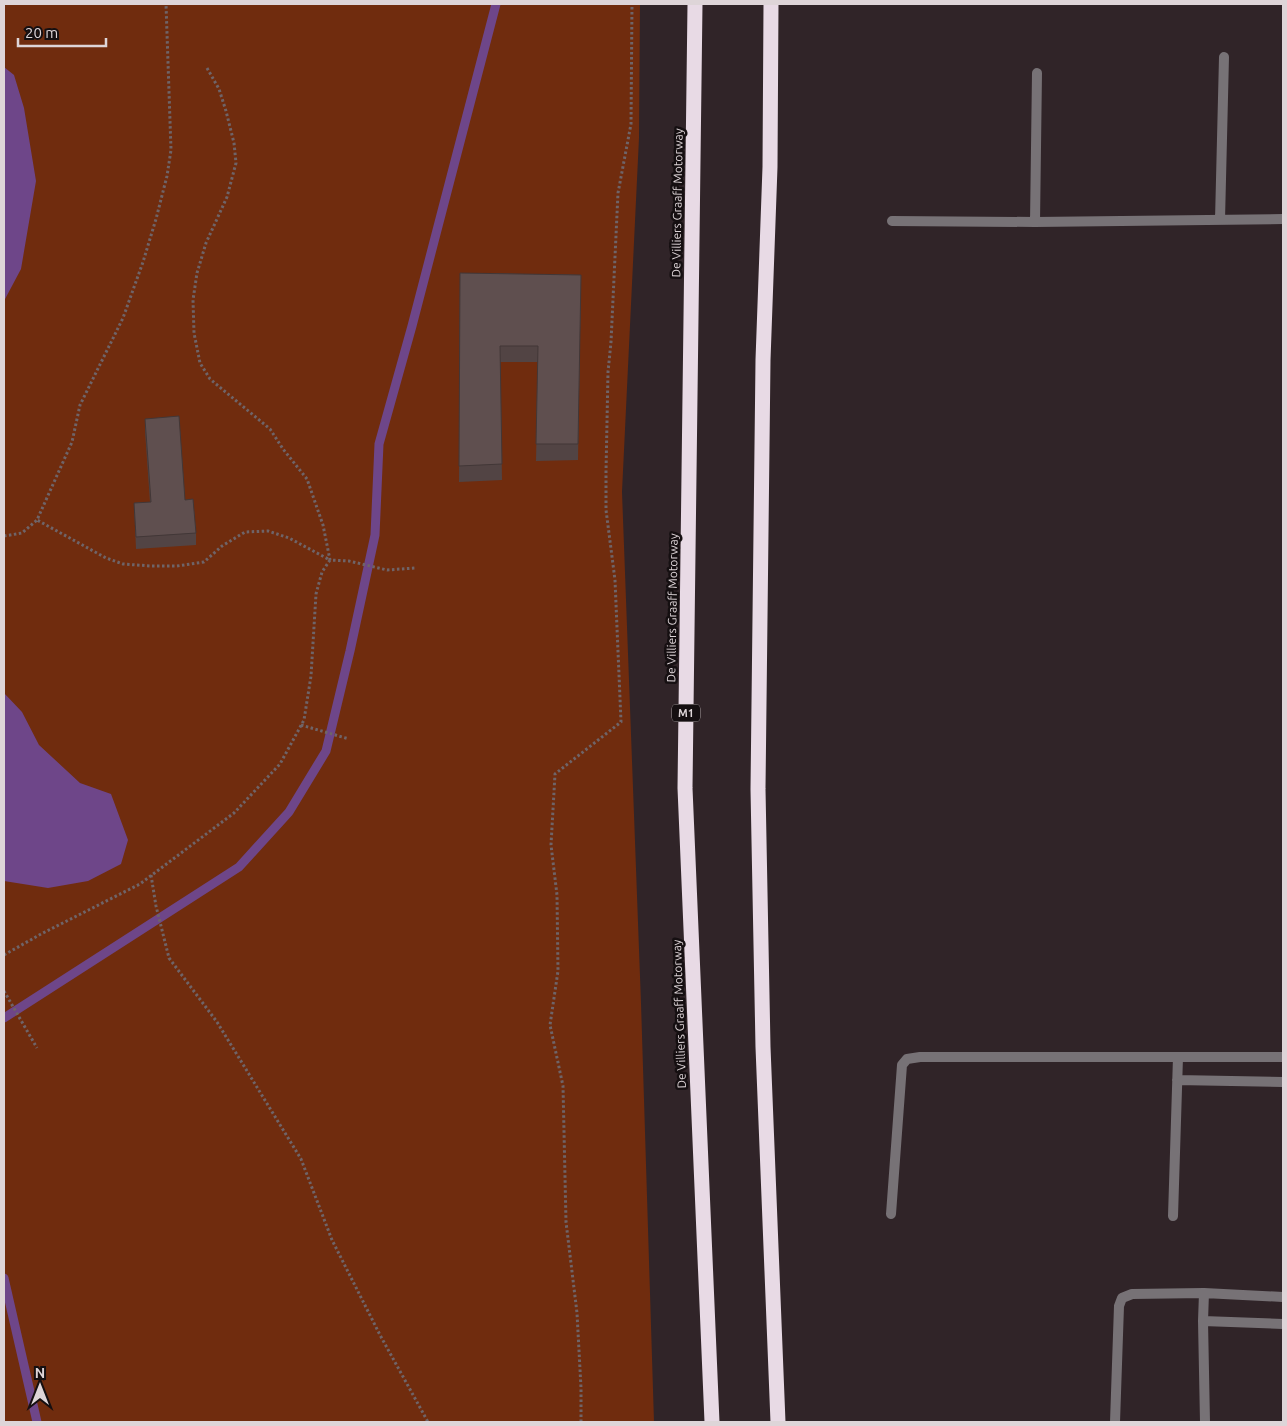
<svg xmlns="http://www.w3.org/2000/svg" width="1287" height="1426" font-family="Ubuntu,sans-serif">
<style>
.green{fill:#702c0e}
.water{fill:#6e4689}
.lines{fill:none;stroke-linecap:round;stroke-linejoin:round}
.stream{stroke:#6e4689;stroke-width:9}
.path{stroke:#6f6468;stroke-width:3;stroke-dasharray:2.5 2.5;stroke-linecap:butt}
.service{stroke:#777276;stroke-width:10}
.motorway{stroke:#e8dae5;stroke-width:15}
.wall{fill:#524444}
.building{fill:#5f4f4f;stroke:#423737}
.labels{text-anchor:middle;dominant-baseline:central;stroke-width:5;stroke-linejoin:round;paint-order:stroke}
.shield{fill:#150f11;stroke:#a29a9c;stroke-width:1}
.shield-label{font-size:11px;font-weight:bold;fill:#ded5d8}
.street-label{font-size:12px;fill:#ded5d8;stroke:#150f11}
</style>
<rect width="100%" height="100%" fill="#302428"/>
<!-- green -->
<path class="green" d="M 4,4 L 640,4 L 639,138 L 622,492 L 641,1003 L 654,1422 L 4,1422 Z"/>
<!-- water -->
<path class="water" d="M 4,67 L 14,75 L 24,108 L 36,181 L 21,269 L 4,301 Z
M 4,693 L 22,712 L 39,745 L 80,783 L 111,794 L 128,840 L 121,864 L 88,881 L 48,888 L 4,881 Z"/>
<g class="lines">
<!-- stream -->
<path class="stream" d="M 4,1018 L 239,867 L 289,812 L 326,751 L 350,651 L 375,535 L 379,444 L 412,326 L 496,4
M 4,1278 L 37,1422"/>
<!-- path -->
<path class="path" d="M 207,68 L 219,89 L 226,111 L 234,143 L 236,163 L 227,197 L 206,243 L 197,273 L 193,300 L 194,333 L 200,363 L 210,379 L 270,429 L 283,449 L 307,479 L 323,525 L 330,560 L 349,561 L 387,570 L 415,568
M 4,536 L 22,533 L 37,520 L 72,442 L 80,405 L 123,318 L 143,262 L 156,219 L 167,176 L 171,150 L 166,4
M 301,725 L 349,739
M 151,875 L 156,906 L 169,958 L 217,1022 L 301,1159 L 332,1240 L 380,1335 L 428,1422
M 4,955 L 41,934 L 140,884 L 234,813 L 280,764 L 304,720 L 311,676 L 316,594 L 322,572 L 330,560 L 289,538 L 268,531 L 245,532 L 222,546 L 204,562 L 177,566 L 151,566 L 123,564 L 106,558 L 37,520
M 4,991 L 37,1048
M 581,1422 L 581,1388 L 577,1313 L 566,1222 L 563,1086 L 550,1025 L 558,971 L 557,895 L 551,845 L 555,774 L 621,722 L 615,580 L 606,510 L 606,472 L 608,372 L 611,342 L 618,193 L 631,124 L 632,4"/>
<!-- service -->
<path class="service" d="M 1220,220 L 1224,57
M 892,221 L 1035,222 L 1283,219
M 1035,222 L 1037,73
M 1177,1080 L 1283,1082
M 891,1214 L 902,1065 L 907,1059 L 920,1057 L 1283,1057
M 1173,1216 L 1178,1057
M 1203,1321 L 1204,1293
M 1115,1422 L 1119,1306 L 1122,1298 L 1132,1294 L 1204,1293 L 1283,1297
M 1205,1422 L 1203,1321 L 1283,1324"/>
<!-- motorway -->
<path class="motorway" d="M 695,4 L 685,788 L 712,1422
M 771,4 L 770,167 L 763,360 L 758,789 L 763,1047 L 778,1422"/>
</g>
<!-- wall -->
<path class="wall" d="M 460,273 L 581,275 L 578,460 L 536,461 L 538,362 L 500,362 L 502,480 L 459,482 Z
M 145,419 L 185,500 L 196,533 L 196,545 L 136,549 L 134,503 L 150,502 L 145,431 Z"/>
<!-- building -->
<path class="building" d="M 460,273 L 581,275 L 578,444 L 536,444 L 538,346 L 500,346 L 502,464 L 459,466 Z
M 179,416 L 185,500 L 193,499 L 196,533 L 136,537 L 134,503 L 151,502 L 145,419 Z"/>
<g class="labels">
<!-- shield labels -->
<rect class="shield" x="672" y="704.5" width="28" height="17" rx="4"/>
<g class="shield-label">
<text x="686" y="713">M1</text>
</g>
<!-- street labels -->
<g class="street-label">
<text transform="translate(677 203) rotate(-89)">De Villiers Graaff Motorway</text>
<text transform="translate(672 608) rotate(-89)">De Villiers Graaff Motorway</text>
<text transform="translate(679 1014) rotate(-92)">De Villiers Graaff Motorway</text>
</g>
</g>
<!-- border -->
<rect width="1287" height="1426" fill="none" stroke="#ded5d8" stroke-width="10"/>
<!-- north arrow -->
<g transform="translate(40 1386)" stroke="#150f11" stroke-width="4" paint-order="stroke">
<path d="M0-4L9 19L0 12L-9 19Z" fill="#ded5d8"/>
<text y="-8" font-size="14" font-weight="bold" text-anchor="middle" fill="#ded5d8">N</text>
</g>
<!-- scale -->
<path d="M18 38v8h88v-8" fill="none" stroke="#ded5d8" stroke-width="2.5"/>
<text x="25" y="38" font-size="15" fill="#ded5d8" stroke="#150f11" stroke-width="4" paint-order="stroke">20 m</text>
</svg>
